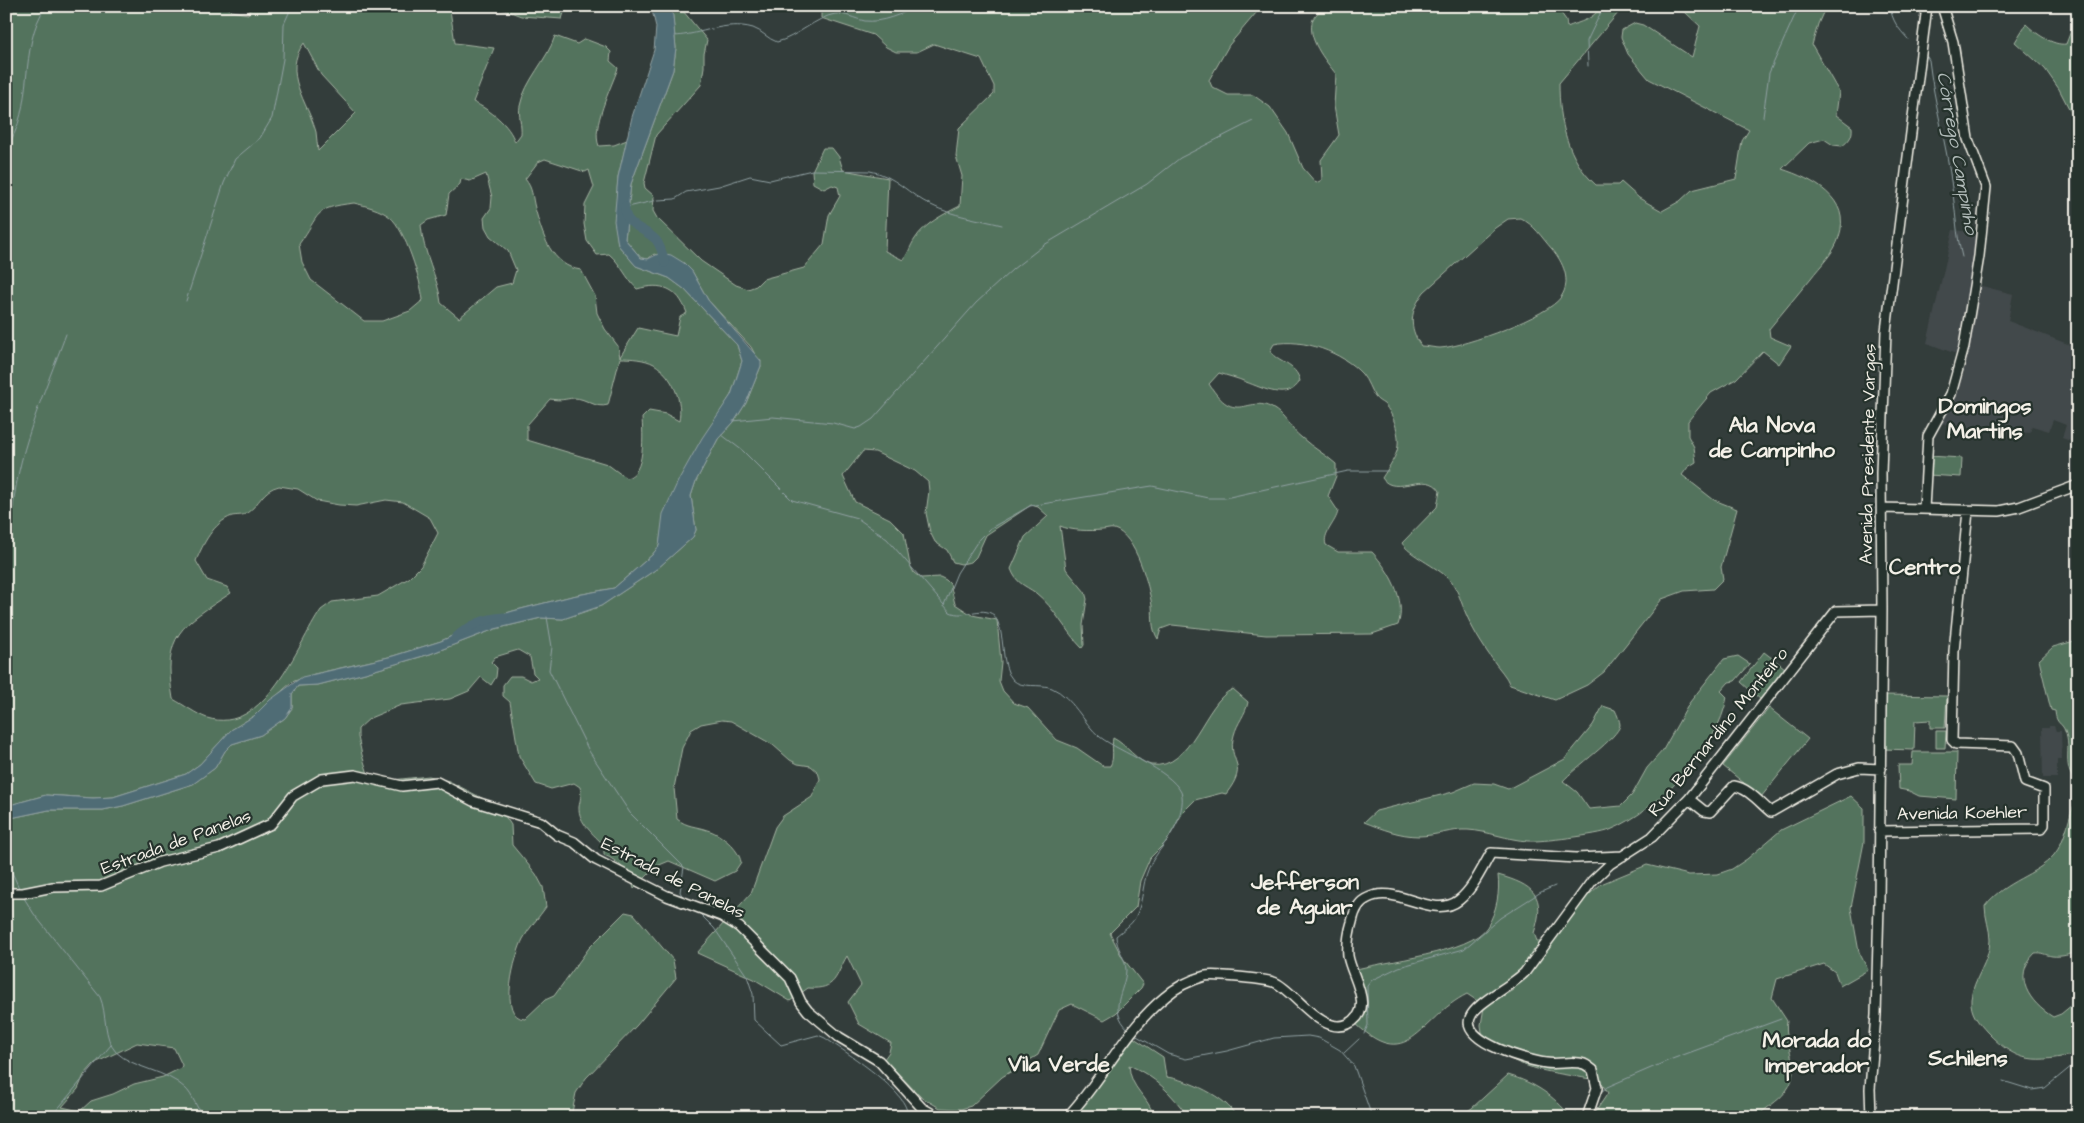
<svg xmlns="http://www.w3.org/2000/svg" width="2084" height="1123" font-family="'Architects Daughter',sans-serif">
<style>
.built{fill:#43494b}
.green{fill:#53735d;stroke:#a4b2a2;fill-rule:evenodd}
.water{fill:#4f6c75;stroke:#91a1a3}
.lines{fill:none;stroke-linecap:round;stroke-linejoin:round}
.stream{stroke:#91a1a3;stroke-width:1}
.river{stroke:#4f6c75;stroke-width:9}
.secondary-casing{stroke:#f4f1e8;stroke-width:12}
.secondary{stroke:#26332d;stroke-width:9}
.labels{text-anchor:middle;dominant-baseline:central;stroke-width:4.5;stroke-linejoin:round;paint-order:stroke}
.street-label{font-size:18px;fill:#f4f1e8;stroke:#26332d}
.water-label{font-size:19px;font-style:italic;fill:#b2bcba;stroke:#26332d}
.district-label{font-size:22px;font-weight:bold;fill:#f4f1e8;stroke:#26332d}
</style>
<rect width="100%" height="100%" fill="#333d3b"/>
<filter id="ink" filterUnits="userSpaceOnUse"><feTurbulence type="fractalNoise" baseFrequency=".02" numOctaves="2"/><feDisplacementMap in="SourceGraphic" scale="10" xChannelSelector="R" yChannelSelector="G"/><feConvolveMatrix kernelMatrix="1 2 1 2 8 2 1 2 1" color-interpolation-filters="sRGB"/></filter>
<g filter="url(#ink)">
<!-- built -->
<path class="built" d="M 1953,230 L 1978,233 L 1959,355 L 1927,343 Z
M 1978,285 L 2013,294 L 2008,321 L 2078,348 L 2078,454 L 2071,451 L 2073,442 L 2062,438 L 2066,425 L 2053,420 L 2049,431 L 2032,426 L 2030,433 L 1978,430 L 1941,423 L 1963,375 Z
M 2049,726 L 2054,726 L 2056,731 L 2061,731 L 2062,760 L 2057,760 L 2057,778 L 2043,778 L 2042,728 L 2049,728 Z"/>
<!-- green -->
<path class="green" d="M 6,6 L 226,6 L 231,11 L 248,14 L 252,6 L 456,6 L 450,10 L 455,43 L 494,48 L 473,102 C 490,110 509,124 515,142 L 521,134 C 522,125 518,115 520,106 C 525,80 547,61 555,36 L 577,44 L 585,39 L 606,47 L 611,52 L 610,61 L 618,68 C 611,88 591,127 599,146 L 614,145 L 627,140 L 618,177 L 615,221 L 618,245 L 636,266 L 669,278 L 684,289 L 737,345 L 742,361 L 731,395 L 693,455 L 662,527 L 659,546 L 652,555 L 614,588 L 572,596 L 513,611 L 493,617 L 441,641 L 393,656 L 314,674 L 292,682 L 254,716 L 231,730 L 200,764 L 186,774 L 113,797 L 93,798 L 46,795 L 6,806 ZM 304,43 L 321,75 L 356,113 L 318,151 C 317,145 317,138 316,132 C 308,102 281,73 304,43 ZM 545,159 L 585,172 L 589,170 L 594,187 L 585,205 L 584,224 L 587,241 L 597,255 L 609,254 C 621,264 626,278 637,289 C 662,282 678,288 687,313 L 680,317 L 676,336 L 638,328 L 620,357 L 618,346 L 605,329 L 597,313 L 595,296 L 581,270 C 551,266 542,234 535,208 C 532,197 533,188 525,179 L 538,162 ZM 486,174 L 492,197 L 491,208 L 484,218 L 485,227 L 490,236 L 508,251 L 516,270 L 512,283 L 496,287 L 459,318 L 441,303 C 438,276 423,254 421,225 L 428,220 L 446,215 L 449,194 L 460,184 L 461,179 L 470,181 ZM 354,203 C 366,206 380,209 390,217 C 405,229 421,281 423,300 L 410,311 L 382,321 L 364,321 L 311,280 L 302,262 L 299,244 C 321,214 312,208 354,203 ZM 620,358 C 631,358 645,359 654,364 C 673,376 683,401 679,421 L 666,414 L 649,411 L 642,418 C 643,433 646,475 626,478 L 607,464 L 527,440 L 527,425 L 550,399 C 562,401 564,399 574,398 C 587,398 595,409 608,405 ZM 279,486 L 298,489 L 317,501 L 339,505 L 356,506 L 386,500 L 403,502 L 430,518 L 438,533 L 421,566 L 409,578 L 378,596 L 332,602 L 321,610 C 297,645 265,736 207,718 C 196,714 184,705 173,699 C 162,634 181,626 231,593 L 227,587 L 207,580 L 196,561 C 203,544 213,523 232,516 C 237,515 243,516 247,513 C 260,504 262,490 279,486 Z
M 495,6 L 566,6 L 562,19 L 521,16 Z
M 827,6 L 1262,6 L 1229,45 L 1209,80 L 1212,87 L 1228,95 L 1253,95 L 1270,107 L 1288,133 L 1303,168 L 1316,183 L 1322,180 L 1321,160 L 1339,135 L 1334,106 L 1336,74 C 1325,60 1306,38 1313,19 C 1315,15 1321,10 1324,6 L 1556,6 L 1566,20 L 1567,27 C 1579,22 1596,19 1600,6 L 1624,6 L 1559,83 C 1559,121 1567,159 1596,185 L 1618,185 L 1621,182 L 1639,198 L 1662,211 L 1680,201 L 1692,190 L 1736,179 L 1742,141 L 1749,130 L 1649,79 L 1628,54 L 1621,37 L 1622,30 L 1635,23 L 1643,25 L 1692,57 L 1700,26 L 1686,13 L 1671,6 L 1826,6 L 1818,24 L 1812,45 L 1839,92 L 1836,115 L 1852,127 C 1853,136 1849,141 1842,146 L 1833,145 L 1824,139 L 1809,143 L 1782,169 C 1812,179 1852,198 1839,237 C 1835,252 1820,266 1811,278 C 1797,295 1783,312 1769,329 L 1770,337 L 1791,346 L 1779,364 L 1763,351 L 1736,379 L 1711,393 L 1688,421 L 1688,436 L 1694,447 L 1696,462 L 1688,467 L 1682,475 L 1714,500 L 1737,509 L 1721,567 L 1723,579 L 1713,589 L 1684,591 L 1662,599 L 1604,672 L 1587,685 L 1555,700 L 1510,685 C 1506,675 1499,669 1493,660 C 1482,645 1471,627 1464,609 C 1460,599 1457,587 1448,578 C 1437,567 1408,554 1402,543 L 1437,507 L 1440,491 C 1427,469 1395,498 1382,478 C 1387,470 1394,460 1397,451 C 1401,436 1394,415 1384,404 C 1381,402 1377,400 1375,397 C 1370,390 1368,381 1362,374 C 1342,352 1303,338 1274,344 L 1270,351 C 1278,364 1296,363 1300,381 C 1288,402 1263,388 1246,382 C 1237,378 1228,376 1219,373 L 1209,384 C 1236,427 1247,394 1272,408 C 1285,415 1290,429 1302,438 C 1313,448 1325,454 1336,464 L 1336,476 L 1328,496 L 1338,511 C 1336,523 1322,533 1326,545 L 1338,552 L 1372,552 C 1389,570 1407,600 1398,625 L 1372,634 L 1266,635 L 1172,625 L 1161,629 L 1158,639 C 1151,628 1153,618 1152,606 C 1149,586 1136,535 1114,529 C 1110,528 1106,530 1102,530 C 1089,531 1072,531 1060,526 L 1066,569 L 1085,592 L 1087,599 L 1083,625 L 1084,645 L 1082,648 C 1065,631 1055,608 1036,593 C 1023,584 1017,584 1011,569 L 1025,537 L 1048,516 L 1038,507 L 1031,505 L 986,535 L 976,557 L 971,562 L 961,564 L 953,562 L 947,550 L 935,542 L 930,532 L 926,513 L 929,491 L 928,482 L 915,471 L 875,452 L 863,451 L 843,476 L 855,502 L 890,519 L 904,533 L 910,565 L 914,573 L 921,578 L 940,577 L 946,580 L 950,584 L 955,604 L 972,615 L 997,620 L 1001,662 L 999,681 L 1003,691 L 1014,703 L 1028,708 L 1057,740 L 1077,748 L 1103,766 L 1110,766 C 1115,758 1111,747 1113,738 C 1126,744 1137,762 1151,765 C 1192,771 1204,701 1233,689 L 1248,702 C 1246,714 1237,723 1234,735 C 1226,763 1251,762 1226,794 L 1222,793 L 1195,800 L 1183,812 L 1167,841 L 1150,858 L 1140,881 L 1136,907 L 1110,933 L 1122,957 L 1143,984 L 1141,988 L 1116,1013 L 1104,1020 L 1072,1004 L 1059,1010 L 1038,1055 L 1002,1077 L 971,1106 L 961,1109 L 940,1108 L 921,1097 L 884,1059 L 889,1052 L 891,1043 L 859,1024 L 848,1002 L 861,985 L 847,956 C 835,976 837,990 808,988 L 790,1001 L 754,979 L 697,953 L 751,893 L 775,827 L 783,816 L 812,797 L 820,779 L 818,772 L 811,766 L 798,764 L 790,760 L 773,745 L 731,721 L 722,720 L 701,724 L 691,730 L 682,748 L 674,788 L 677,819 C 687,827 696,826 707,830 C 720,833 739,849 741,862 L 735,871 L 715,881 L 669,861 L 657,866 L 634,889 C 632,875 618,860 604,855 L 604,845 C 594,835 578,822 579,807 C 580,800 582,795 580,787 L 574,783 L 551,789 L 536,784 L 519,756 L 510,702 L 503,696 L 503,685 L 510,676 L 521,676 L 531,681 L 538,678 L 533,673 L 530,657 L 518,650 L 495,657 L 491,662 L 497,668 L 496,677 L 491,685 L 481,677 L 469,691 L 450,699 L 401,705 L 370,718 L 358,729 L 358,737 L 362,755 L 369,777 L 392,780 L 429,776 L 449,781 L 499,807 L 511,825 L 512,845 L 536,874 L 543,887 L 546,907 C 539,917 529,928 523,939 C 515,955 497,1018 525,1019 L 545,1000 L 554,996 L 589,948 L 625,912 L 634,914 L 673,960 L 676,978 L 637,1025 L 586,1078 L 576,1093 L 571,1117 L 6,1117 L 6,819 L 49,810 L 103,810 L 123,806 L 193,784 L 215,768 L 225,751 L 232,744 L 261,735 L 285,718 L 292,708 L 292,694 L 298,686 L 318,685 L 365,673 L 430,654 L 495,629 L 541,618 L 563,619 L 601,606 L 658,568 L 693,537 L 696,530 L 691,496 L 696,481 L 718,439 L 734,422 L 746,403 L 761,366 L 751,347 L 708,300 L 692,271 L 654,254 L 648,259 L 641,258 L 625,239 L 631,184 L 673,70 L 676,48 L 672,9 L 683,11 L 707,40 L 704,54 L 704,67 L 701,85 L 656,135 L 644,183 L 645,188 L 654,196 L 653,211 L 657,218 L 701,261 L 736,285 L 748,289 L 756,286 L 763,279 L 804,268 L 824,244 L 829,215 L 840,196 L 838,187 L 832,185 L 824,189 L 813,183 L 812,171 L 823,148 L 832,148 L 839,157 L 843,170 L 888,178 L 885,251 L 903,260 C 909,253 910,246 915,239 C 924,224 944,214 960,206 L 962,176 L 956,156 L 959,128 L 994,94 L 994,86 L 981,59 L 934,44 L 917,52 L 896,52 L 886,47 L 873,35 L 821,18 L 821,12 ZM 1520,218 C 1535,225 1541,237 1552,249 C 1563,262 1572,281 1561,297 C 1549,316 1464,347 1440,348 C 1434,348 1428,346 1421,346 C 1408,326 1410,311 1424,292 L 1495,228 L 1508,219 ZM 137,1043 L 174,1048 L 182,1065 L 181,1068 L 163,1077 L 134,1084 L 113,1094 L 91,1101 L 80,1111 L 62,1107 L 78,1089 L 84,1075 L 95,1063 Z
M 2078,18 L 2078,126 L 2059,89 L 2045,69 L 2015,42 L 2026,24 C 2035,33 2053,46 2066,44 L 2074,23 Z
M 1929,456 L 1962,458 L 1961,477 L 1928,475 Z
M 2078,640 L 2078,784 C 2060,766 2073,751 2065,731 C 2062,722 2056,725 2055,711 L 2051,710 L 2039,660 L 2053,647 Z
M 1764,652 L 1785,668 L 1761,700 L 1741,682 Z
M 1738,656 L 1750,664 L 1735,681 L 1729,682 L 1721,691 L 1727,697 C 1719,748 1657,811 1610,830 C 1599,835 1540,842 1528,841 C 1508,840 1488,831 1468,830 C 1452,829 1435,836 1419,836 C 1400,836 1382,829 1364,822 L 1376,811 L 1453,792 L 1474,783 L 1494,784 L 1508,789 L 1565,759 L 1593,725 L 1603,706 L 1615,710 C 1617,714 1620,721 1620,725 C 1619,737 1574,768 1563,781 L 1577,792 L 1589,809 L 1621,806 L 1632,795 L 1647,768 L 1663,750 L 1690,702 L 1724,659 Z
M 1884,695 L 1947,696 L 1945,728 L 1930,728 L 1930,720 L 1915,721 L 1914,750 L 1883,749 Z
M 1769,708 L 1808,739 L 1761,797 L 1723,766 Z
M 1936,731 L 1946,731 L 1945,748 L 1936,748 Z
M 1913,752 L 1957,752 L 1956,799 L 1919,796 L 1909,791 L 1899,789 L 1898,765 L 1912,765 Z
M 2078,793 L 2078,951 C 2070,955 2061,957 2052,956 C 2045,955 2042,952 2035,953 C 2011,977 2030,1003 2053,1017 L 2061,1014 L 2078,1000 L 2078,1054 C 2035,1062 2019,1065 1987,1032 C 1978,1022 1970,1013 1971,999 C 1973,979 1990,961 1990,940 C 1990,929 1985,918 1985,906 C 2005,880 2036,876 2054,855 C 2066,841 2070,811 2078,793 Z
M 1851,796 L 1864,808 L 1864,842 L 1851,908 L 1859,952 L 1868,970 L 1840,986 L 1835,972 L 1824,964 L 1777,979 L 1772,998 L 1787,1021 C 1783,1045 1803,1069 1786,1091 C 1778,1102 1766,1107 1757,1117 L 1592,1117 L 1608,1093 L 1600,1081 C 1569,1074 1533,1073 1505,1056 C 1498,1051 1491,1045 1483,1039 L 1481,1025 L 1484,1007 L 1513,990 L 1574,908 L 1601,884 L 1647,865 L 1689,875 L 1718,874 L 1732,869 L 1747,859 L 1781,830 Z
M 1498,875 C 1533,885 1547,895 1534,933 L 1537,941 L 1541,941 L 1520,971 L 1479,1002 L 1467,994 C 1418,1018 1409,1078 1351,1019 L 1359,1004 L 1353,970 C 1384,961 1471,953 1487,927 C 1497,911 1500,892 1498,875 Z
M 1131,1036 L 1163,1057 L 1166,1077 C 1186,1079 1228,1097 1236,1117 L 1188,1117 C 1172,1093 1154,1076 1129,1065 C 1130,1090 1149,1096 1154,1117 L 1068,1117 Z
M 1508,1075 C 1535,1083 1553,1095 1571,1117 L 1459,1117 L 1472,1108 Z"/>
<!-- water -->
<path class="water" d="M 651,6 L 672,6 L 676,48 L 673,70 L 631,184 L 625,239 L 641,258 L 648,259 L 660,253 L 671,255 L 684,263 L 692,271 L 708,300 L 761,361 L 761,366 L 746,403 L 734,422 L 718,439 L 696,481 L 691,496 L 696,530 L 693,537 L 658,568 L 601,606 L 563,619 L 541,618 L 495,629 L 430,654 L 365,673 L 318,685 L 298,686 L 292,694 L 292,708 L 285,718 L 261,735 L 232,744 L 225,751 L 215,768 L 193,784 L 123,806 L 103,810 L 49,810 L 6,819 L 6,806 L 46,795 L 93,798 L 113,797 L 186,774 L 200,764 L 231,730 L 254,716 L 270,700 L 302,677 L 393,656 L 441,641 L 493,617 L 513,611 L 572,596 L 614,588 L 652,555 L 659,546 L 663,514 L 679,479 L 702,438 L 731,395 L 742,361 L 737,345 L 684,289 L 669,278 L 636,266 L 618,245 L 614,221 L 618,177 L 632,117 L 654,50 L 656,27 Z"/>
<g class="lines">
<!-- stream -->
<path class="stream" d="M 1890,6 C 1892,21 1898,28 1908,39
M 1718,8 L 1724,6
M 674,36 C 701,35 725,20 753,28 C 762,31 768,39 777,42 C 795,38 817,17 835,14 C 845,13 855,19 865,21 C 881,23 903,14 917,6
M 1925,54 L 1929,60 C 1934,103 1947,145 1952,188 C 1956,211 1956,234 1962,257
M 1588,66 L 1587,41 L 1600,14 L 1599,6
M 1763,117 L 1769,73 L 1799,6
M 6,148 C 36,107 17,48 46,6
M 628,207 L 658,200 L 675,199 L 686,192 L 719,186 L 750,176 L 770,180 L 812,170 L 870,171 C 895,175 909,195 931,205 C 952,216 979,219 1002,225
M 186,301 L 224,183 L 235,159 L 260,138 L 272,118 L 283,59 L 284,24 L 292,6
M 733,421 L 773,417 L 833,423 L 855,429 L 861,427 L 873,419 L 976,303 L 1013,269 L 1044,245 L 1147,184 L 1180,158 L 1253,121
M 722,435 L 743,451 L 792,500 L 857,518 L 887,539 L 950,612 C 965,619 980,605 994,615 C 1007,632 999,666 1013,680 C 1022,689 1040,683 1052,688 C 1073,697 1083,723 1100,737 C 1121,753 1169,769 1181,792 C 1185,801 1179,820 1174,829 C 1168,840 1160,849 1153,860 C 1141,878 1145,900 1135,918 C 1131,925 1123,930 1116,936 C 1116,948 1126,958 1126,970 C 1125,992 1107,1008 1128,1029
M 12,521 C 15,456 44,394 66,334
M 6,550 L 12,529
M 944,605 L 957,573 L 979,539 L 989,529 L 1030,506 L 1152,486 L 1208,498 L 1225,498 L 1348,471 L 1388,471
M 547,617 L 552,647 L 549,670 L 589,751 L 630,813 L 684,867 L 680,892 L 683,897
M 6,859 L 19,888
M 24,898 L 34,914 L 100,997 C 107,1013 103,1038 116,1052 C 134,1069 166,1070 185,1088 C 193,1095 196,1108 204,1117
M 699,913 L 714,928 L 747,976 L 753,994 L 754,1020 L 781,1045 L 818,1035 L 825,1038 C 842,1050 912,1093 907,1116
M 1364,1034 L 1368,1025 L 1367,986 L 1372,980 L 1399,967 L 1464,949 L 1500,918 L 1541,892 L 1555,886
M 1135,1035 L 1168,1054 L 1186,1059 L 1227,1051 L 1274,1038 L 1308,1036 L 1319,1038 L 1340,1050 L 1354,1066 L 1372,1117
M 1344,1053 L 1359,1039
M 2003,1081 L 2032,1090 L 2045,1088 L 2078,1061
M 1600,1093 L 1607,1087 L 1672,1059 L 1781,1019
M 51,1117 L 111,1045
M 1571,1117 L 1576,1113"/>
<!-- river -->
<path class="river" d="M 625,206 C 624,227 644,227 656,240 C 661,246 663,255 665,263
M 455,638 C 469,625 485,618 504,617"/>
<!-- secondary casing -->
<g class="secondary-casing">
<path id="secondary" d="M 1882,508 L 1999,511 L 2019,507 L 2078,485
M 1924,509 L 1928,436 L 1951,394 L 1964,347 L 1979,256 L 1986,187 L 1968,139 L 1953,42 L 1942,6
M 1689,799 L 1704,811 L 1710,812 L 1734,786 C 1748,788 1760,803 1771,812 L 1837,774 L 1859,768 L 1881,769
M 1879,831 L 2041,829 L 2044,825 L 2044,789 L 2025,782 L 2018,753 L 2013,746 L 1956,744 L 1952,740 L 1954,651 L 1968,511
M 6,893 L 23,893 L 53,887 L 101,886 L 160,862 L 219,848 L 271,824 L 293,796 L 322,779 L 355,775 L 402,786 L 437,782 L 473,801 L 541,822 L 557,835 L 574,842 L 596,860 L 667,896 L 721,916 L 739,927 L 790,978 L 801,1002 L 808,1011 L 839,1037 L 879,1061 L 922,1108 L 938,1117
M 1067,1117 C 1103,1080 1124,1030 1165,997 C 1175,988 1191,980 1205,976 C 1213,974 1268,979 1276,983 C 1295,992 1322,1036 1348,1024 C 1377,1010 1351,976 1348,956 C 1347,945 1349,932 1352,922 C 1354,912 1358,902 1368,898 C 1396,883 1433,921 1459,900 C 1473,889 1482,868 1491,853 L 1576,858 L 1623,856
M 1587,1117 L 1597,1088 L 1593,1070 C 1590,1068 1587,1065 1584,1064 C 1572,1060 1558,1065 1546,1063 C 1529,1061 1461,1042 1470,1018 C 1475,1003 1512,986 1525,972 L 1592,881 L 1610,864 L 1652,837 L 1689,799 L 1836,611 L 1882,610
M 1871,1117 L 1870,1089 L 1876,1015 L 1879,904 L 1882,610 L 1881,473 L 1886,331 L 1927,6"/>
</g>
<!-- secondary -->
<use href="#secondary" class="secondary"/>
</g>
</g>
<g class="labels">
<!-- street labels -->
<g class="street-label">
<text transform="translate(1868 454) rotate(-89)">Avenida Presidente Vargas</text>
<text transform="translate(1718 732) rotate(-51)">Rua Bernardino Monteiro</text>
<text transform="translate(1962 813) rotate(-1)">Avenida Koehler</text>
<text transform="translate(176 842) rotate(-20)">Estrada de Panelas</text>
<text transform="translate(673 878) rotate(27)">Estrada de Panelas</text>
</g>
<!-- water labels -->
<g class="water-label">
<text transform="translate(1957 153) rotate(80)">Córrego Campinho</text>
</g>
<!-- district labels -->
<g class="district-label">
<text x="1985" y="406">Domingos<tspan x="1985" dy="25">Martins</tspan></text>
<text x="1772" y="425">Ala Nova<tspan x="1772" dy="25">de Campinho</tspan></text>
<text x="1925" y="567">Centro</text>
<text x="1305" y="882">Jefferson<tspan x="1305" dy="25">de Aguiar</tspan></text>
<text x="1817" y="1040">Morada do<tspan x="1817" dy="25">Imperador</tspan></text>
<text x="1968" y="1058">Schilens</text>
<text x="1059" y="1064">Vila Verde</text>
</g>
</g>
<!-- margin -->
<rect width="2084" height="1123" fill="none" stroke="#26332d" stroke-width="25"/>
<rect x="12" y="12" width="2059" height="1098" fill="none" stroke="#f4f1e8" stroke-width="2" filter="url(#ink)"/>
</svg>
